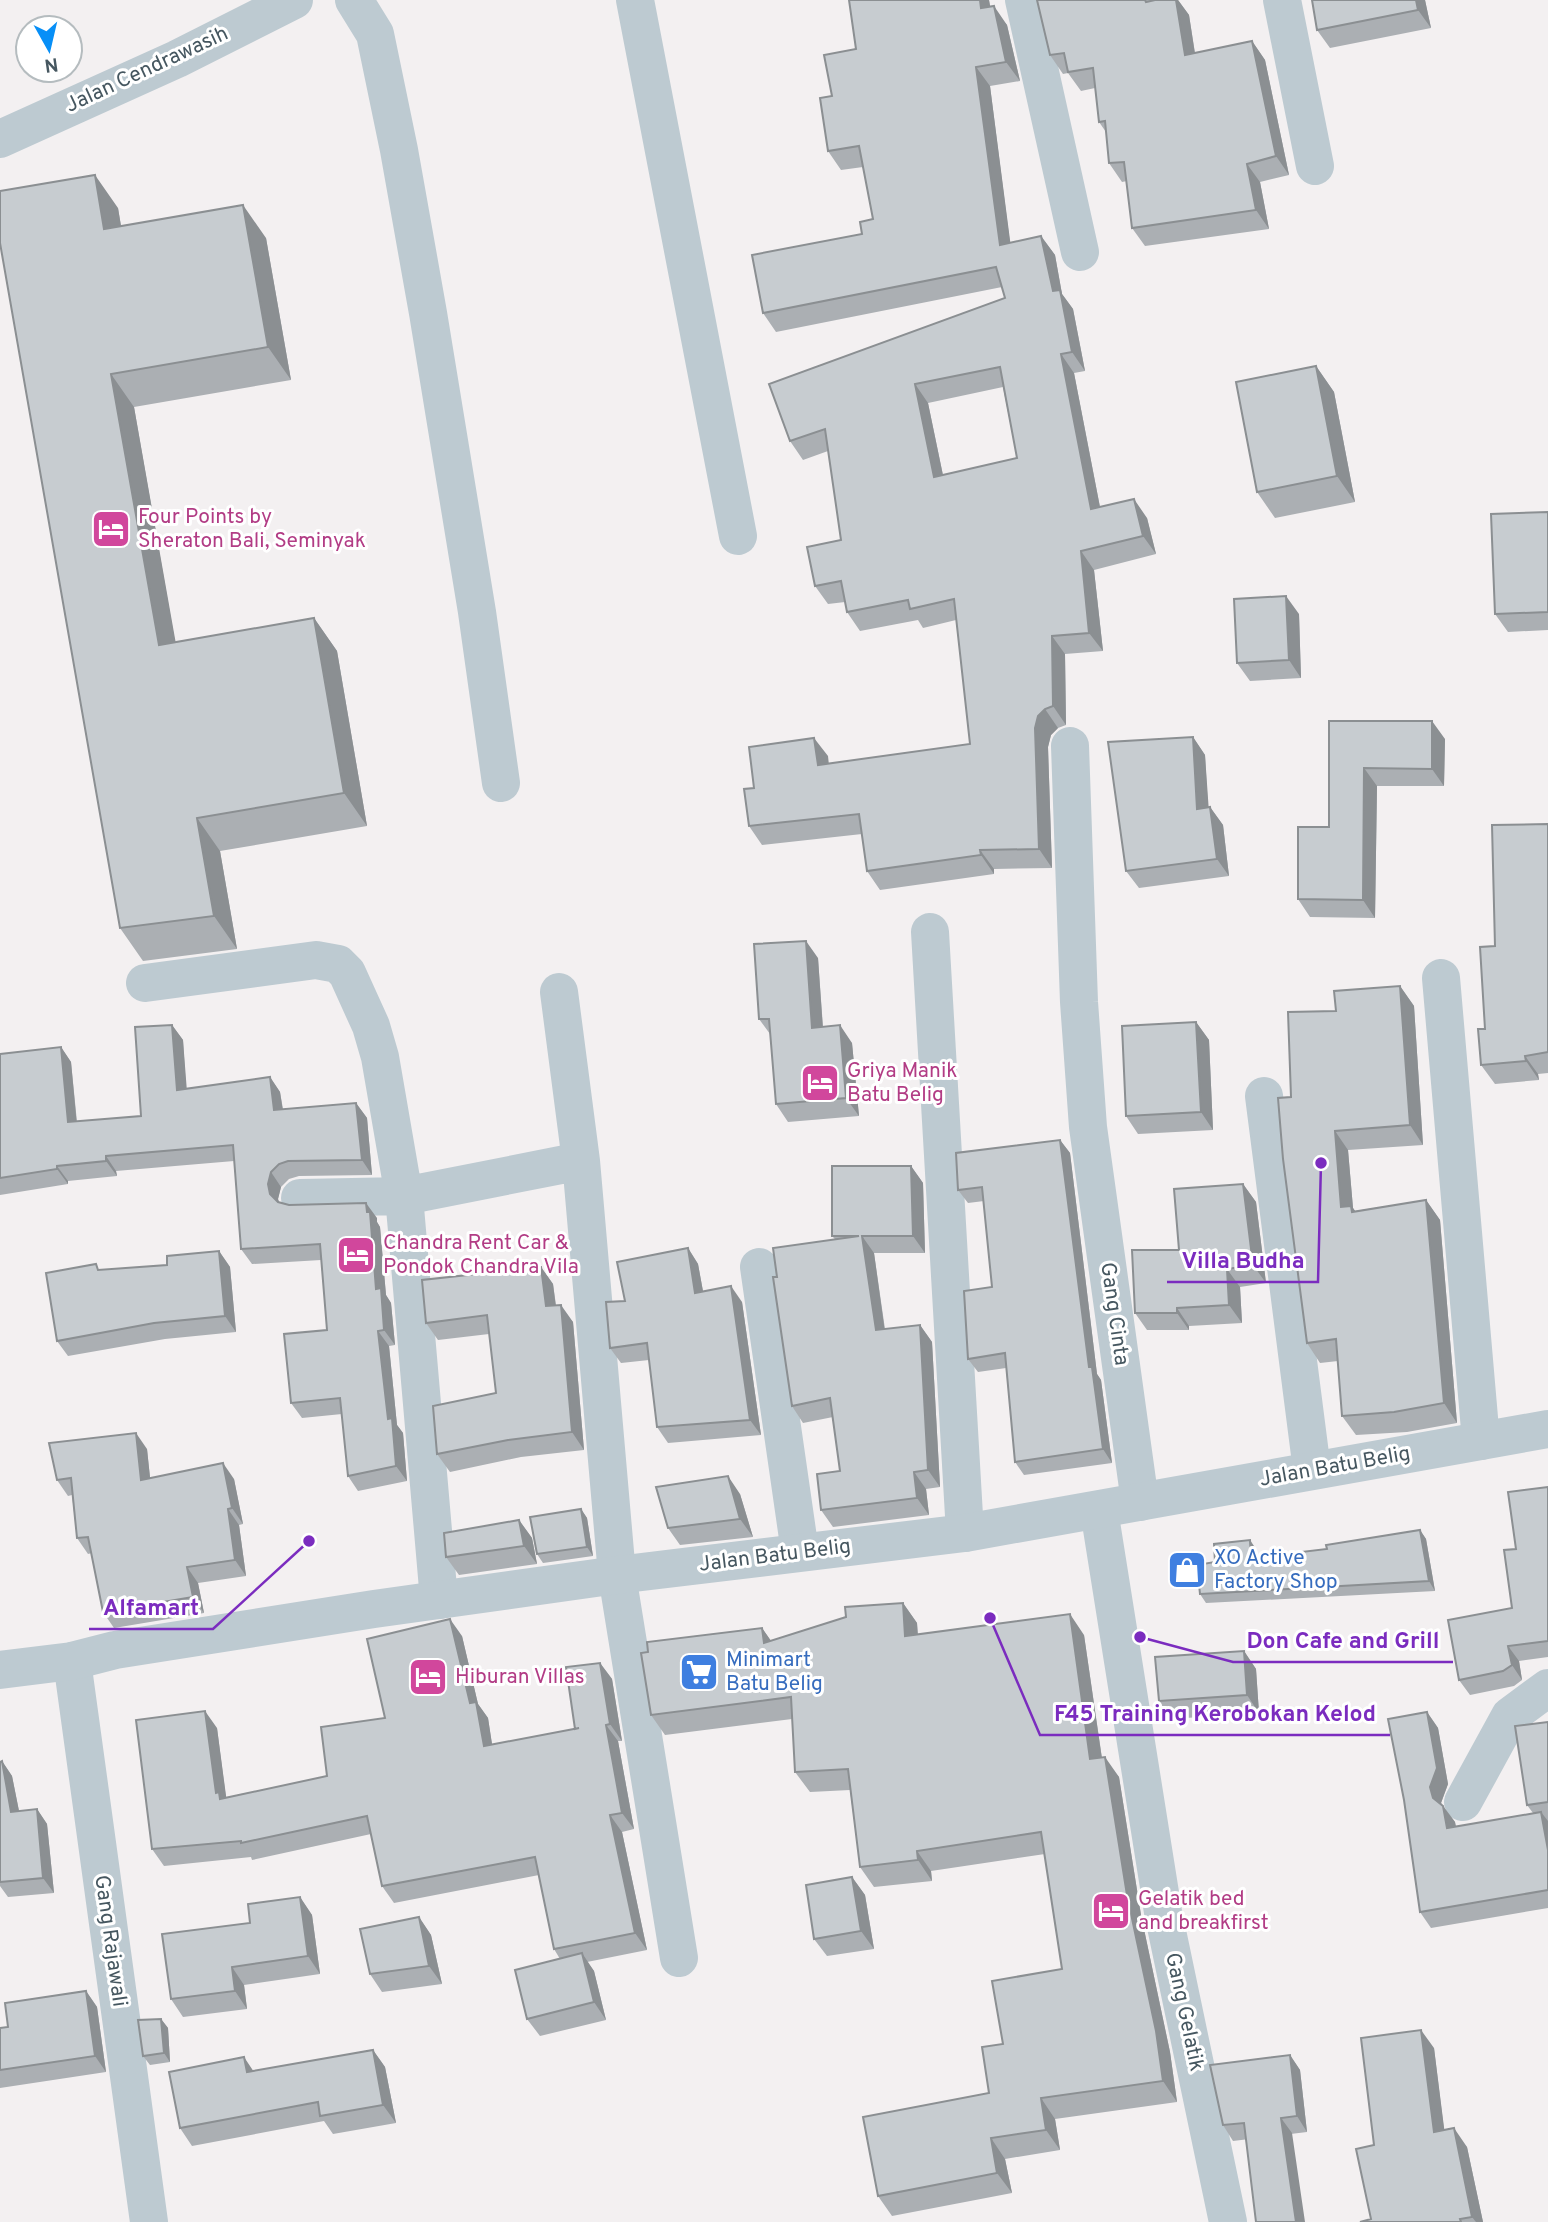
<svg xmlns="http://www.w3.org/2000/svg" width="1548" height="2222" font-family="Overpass,sans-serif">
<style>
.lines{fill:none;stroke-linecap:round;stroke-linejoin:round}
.minor{stroke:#bdcad1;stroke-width:38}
.tertiary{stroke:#bdcad1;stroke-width:38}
.wall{fill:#abafb3;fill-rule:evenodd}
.shaded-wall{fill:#8b8f92}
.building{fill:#c7ccd0;stroke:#8b8f92;stroke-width:2;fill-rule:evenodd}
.labels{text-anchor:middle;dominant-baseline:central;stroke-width:6;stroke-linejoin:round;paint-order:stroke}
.street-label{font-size:21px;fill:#465760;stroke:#fff}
.hotel-label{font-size:21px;fill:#b23c85;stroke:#fff;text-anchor:start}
.shop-label{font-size:21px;fill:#366cbe;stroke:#fff;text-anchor:start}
.leader{fill:none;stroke:#7b2cbf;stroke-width:2.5}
.callout-dot{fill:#7b2cbf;stroke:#fff;stroke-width:2.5}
.callout-label{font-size:23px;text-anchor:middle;font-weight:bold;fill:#7b2cbf;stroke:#fff;stroke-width:6;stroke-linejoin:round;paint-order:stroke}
</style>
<rect width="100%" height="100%" fill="#f3f0f1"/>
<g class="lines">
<!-- minor -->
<path class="minor" d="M 354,0 L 375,34 L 399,150 L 428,313 L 477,612 L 501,783
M 635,0 L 738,536
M 1024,0 L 1080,252
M 1282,0 L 1315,166
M 0,139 L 177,59 L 294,0
M 1070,746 L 1079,1002 L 1088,1127 L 1140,1502
M 930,932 L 965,1533
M 1441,978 L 1481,1441
M 145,983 L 316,960 L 338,964 L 347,973 L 371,1026 L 380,1057 L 404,1196 L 439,1600
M 559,992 L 581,1161 L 617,1575 L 679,1958
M 1264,1096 L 1312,1470
M 300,1198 L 404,1196 L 581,1161
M 759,1267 L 800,1552
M 1099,1510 L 1163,1912 L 1228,2222
M 72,1661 L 149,2222
M 1463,1802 L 1510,1716 L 1548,1688"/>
<!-- tertiary -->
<path class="tertiary" d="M 0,1670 L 72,1661 L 115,1650 L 374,1609 L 617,1575 L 965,1533 L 1548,1429"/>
</g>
<!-- wall -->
<path class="wall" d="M 849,0 L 989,0 L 990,7 L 1007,25 L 1020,81 L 990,86 L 1010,243 L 1041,236 L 1055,255 L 1062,294 L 1073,309 L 1085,371 L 1074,373 L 1100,507 L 1147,518 L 1156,554 L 1094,570 L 1103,651 L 1065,654 L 1066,725 L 1058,728 L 1051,735 L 1048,747 L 1052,868 L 994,869 L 994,874 L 880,890 L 867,871 L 862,834 L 762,845 L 749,826 L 754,788 L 828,756 L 828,764 L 970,744 L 956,620 L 923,628 L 918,620 L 860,631 L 847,612 L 845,602 L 828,604 L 815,586 L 841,540 L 828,451 L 803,460 L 790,441 L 1005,298 L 1002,287 L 776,332 L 763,313 L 862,234 L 873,219 L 863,167 L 841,170 L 828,151 L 832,96 L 856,49 ZM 1003,387 L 1017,458 L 943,475 L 928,403 Z
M 1037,0 L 1178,0 L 1189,15 L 1195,53 L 1252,41 L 1265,60 L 1289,175 L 1260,182 L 1269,229 L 1145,246 L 1132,228 L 1127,181 L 1122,182 L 1109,163 L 1106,132 L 1099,122 L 1095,88 L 1081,91 L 1068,73 L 1063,74 L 1050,55 Z
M 1312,0 L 1425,0 L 1431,28 L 1330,48 L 1317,30 Z
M 118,208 L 121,226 L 266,238 L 291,380 L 134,407 L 175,642 L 314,618 L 337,651 L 367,826 L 220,851 L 237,949 L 143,961 L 120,928 L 0,243 Z
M 1316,366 L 1334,392 L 1355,502 L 1275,518 L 1257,492 Z
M 1548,512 L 1548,630 L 1508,632 L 1495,614 Z
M 1299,614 L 1301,678 L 1250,681 L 1237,663 Z
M 1329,721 L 1445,739 L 1444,786 L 1377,786 L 1375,918 L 1310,917 L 1298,899 L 1329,827 Z
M 1193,737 L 1205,755 L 1208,808 L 1210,807 L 1223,825 L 1229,876 L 1139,888 L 1126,871 Z
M 1548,824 L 1548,1073 L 1538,1074 L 1539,1080 L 1495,1084 L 1481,1065 L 1495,946 Z
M 818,958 L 823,1027 L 852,1043 L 859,1116 L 788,1122 L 776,1104 L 770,1034 L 759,1019 Z
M 1400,986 L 1414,1006 L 1423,1145 L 1348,1150 L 1353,1208 L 1355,1211 L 1426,1200 L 1440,1220 L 1457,1423 L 1407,1432 L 1356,1435 L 1342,1416 L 1338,1361 L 1320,1363 L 1307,1343 L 1291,1097 L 1336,1011 Z
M 1196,1022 L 1209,1040 L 1213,1130 L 1138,1134 L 1126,1116 Z
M 172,1025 L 183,1040 L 186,1089 L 270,1077 L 280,1092 L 283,1109 L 356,1103 L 367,1118 L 372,1175 L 299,1176 L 289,1179 L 281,1187 L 278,1199 L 279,1202 L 289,1205 L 377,1218 L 377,1222 L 380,1227 L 386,1295 L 391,1303 L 395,1345 L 389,1346 L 397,1425 L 403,1433 L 407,1481 L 358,1491 L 348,1476 L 342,1414 L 302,1418 L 291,1403 L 327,1330 L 321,1260 L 252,1264 L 241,1249 L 234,1161 L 116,1171 L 117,1176 L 68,1181 L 68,1184 L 0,1195 L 0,1054 L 61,1047 L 71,1062 L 77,1122 L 141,1116 Z
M 1060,1140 L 1070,1153 L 1097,1374 L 1101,1380 L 1112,1463 L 1024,1475 L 1015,1462 L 1006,1368 L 978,1372 L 968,1359 L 992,1287 L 984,1201 L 968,1203 L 958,1190 Z
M 911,1166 L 923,1183 L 925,1253 L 874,1253 L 885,1329 L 920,1325 L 932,1342 L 940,1487 L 926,1489 L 929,1515 L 833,1527 L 821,1510 L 840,1471 L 833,1417 L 803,1423 L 792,1406 L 777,1277 L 835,1239 L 832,1236 Z
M 1243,1184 L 1256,1202 L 1266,1283 L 1240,1287 L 1242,1323 L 1189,1326 L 1189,1330 L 1147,1330 L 1135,1313 L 1179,1250 Z
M 688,1248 L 698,1264 L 703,1291 L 742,1302 L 761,1435 L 668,1443 L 657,1427 L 649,1360 L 621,1363 L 610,1348 Z
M 219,1251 L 230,1267 L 236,1332 L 165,1339 L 68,1356 L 57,1341 L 100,1270 L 167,1265 Z
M 541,1267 L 553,1284 L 556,1305 L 573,1322 L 584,1450 L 521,1457 L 450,1472 L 437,1454 L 496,1393 L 489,1334 L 438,1340 L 426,1323 Z
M 147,1449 L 150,1478 L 234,1479 L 243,1524 L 239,1525 L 246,1576 L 198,1583 L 204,1613 L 114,1628 L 103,1612 L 92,1553 L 88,1554 L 77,1538 L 72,1495 L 68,1496 L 57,1480 Z
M 1548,1487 L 1548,1657 L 1519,1661 L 1522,1680 L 1514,1686 L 1470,1695 L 1459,1680 L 1512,1608 Z
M 740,1494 L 753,1537 L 680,1545 L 668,1528 Z
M 581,1509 L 587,1518 L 593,1556 L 543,1563 L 537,1554 Z
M 519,1520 L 532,1538 L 537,1564 L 459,1575 L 446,1557 Z
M 1420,1530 L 1426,1539 L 1435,1591 L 1206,1603 L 1200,1594 L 1215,1562 L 1256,1549 L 1257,1557 L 1327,1549 Z
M 903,1603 L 917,1623 L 918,1635 L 1084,1635 L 1102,1758 L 1119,1777 L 1141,1915 L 1170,2052 L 1177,2102 L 1055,2119 L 1060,2150 L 1005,2159 L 1012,2193 L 892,2216 L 878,2196 L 989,2093 L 1003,2044 L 1062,1969 L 1045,1854 L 931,1871 L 932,1881 L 874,1887 L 860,1867 L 850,1790 L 810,1792 L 795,1772 L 792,1719 L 665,1735 L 651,1715 L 762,1628 L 771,1641 Z
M 462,1636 L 478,1704 L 488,1718 L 492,1745 L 575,1729 L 600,1663 L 612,1679 L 622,1741 L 618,1741 L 634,1829 L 622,1832 L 647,1950 L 587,1962 L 594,1971 L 606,2020 L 540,2036 L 527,2019 L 560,1959 L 554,1949 L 539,1875 L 394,1903 L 382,1886 L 371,1834 L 252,1860 L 251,1857 L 164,1866 L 152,1849 L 217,1728 L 226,1798 L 327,1776 L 385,1718 Z
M 1244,1651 L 1256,1669 L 1259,1713 L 1171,1719 L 1159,1701 Z
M 1427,1712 L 1438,1728 L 1448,1784 L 1441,1803 L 1455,1822 L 1456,1827 L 1533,1813 L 1527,1805 L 1548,1722 L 1548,1908 L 1431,1928 L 1420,1912 Z
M 2,1761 L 12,1776 L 19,1811 L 37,1809 L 47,1824 L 54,1893 L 8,1897 L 0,1886 L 0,1762 Z
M 852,1877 L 865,1895 L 874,1949 L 827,1956 L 814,1939 Z
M 300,1897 L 312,1915 L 320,1974 L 244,1985 L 247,2009 L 183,2017 L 171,1999 L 250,1923 Z
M 419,1917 L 431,1935 L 442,1984 L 382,1992 L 370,1974 Z
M 86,1991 L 97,2007 L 106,2072 L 0,2088 L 0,2028 L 8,2027 Z
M 161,2019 L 168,2028 L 170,2062 L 150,2065 L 143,2056 Z
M 1434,2048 L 1444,2130 L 1467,2147 L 1483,2222 L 1360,2222 L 1371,2219 L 1374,2145 Z
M 373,2050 L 385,2067 L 396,2123 L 333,2134 L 324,2121 L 192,2146 L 180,2128 L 254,2071 Z
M 1290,2055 L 1300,2070 L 1307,2132 L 1233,2141 L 1223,2125 Z"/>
<!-- shaded-wall -->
<path class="shaded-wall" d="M 980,0 L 989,0 L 994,27 L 981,8 Z
M 1176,0 L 1178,0 L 1189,15 L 1198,74 L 1185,55 Z
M 1416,0 L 1425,0 L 1431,28 L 1418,10 Z
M 994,6 L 1007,25 L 1020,81 L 1006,62 Z
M 1252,41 L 1265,60 L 1289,175 L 1276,156 Z
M 976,67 L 990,86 L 1013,263 L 1000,245 Z
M 1247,164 L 1260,182 L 1269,229 L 1256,210 Z
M 95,175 L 118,208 L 127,262 L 104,229 Z
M 243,205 L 266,238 L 291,380 L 268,347 Z
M 1041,236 L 1055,255 L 1062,294 L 1073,309 L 1085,371 L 1072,352 L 1053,291 Z
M 1061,354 L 1074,373 L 1104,528 L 1091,509 Z
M 1316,366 L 1334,392 L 1355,502 L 1337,476 Z
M 111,374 L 134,407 L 182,678 L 159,645 Z
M 915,384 L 928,403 L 947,495 L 934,477 Z
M 1134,499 L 1147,518 L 1156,554 L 1143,536 Z
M 1081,551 L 1094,570 L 1103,651 L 1089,633 Z
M 1286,596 L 1299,614 L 1301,678 L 1289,660 Z
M 314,618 L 337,651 L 367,826 L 344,793 Z
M 1052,636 L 1065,654 L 1066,725 L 1053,706 Z
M 1045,709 L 1058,728 L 1051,735 L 1048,747 L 1052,868 L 1039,849 L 1035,728 L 1038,716 Z
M 1432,721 L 1445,739 L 1444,786 L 1432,769 Z
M 1193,737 L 1205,755 L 1210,827 L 1197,809 Z
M 814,738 L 828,756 L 831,784 L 818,765 Z
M 1364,768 L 1377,786 L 1375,918 L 1363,900 Z
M 1210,807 L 1223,825 L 1229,876 L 1217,859 Z
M 197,818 L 220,851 L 237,949 L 214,916 Z
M 980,850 L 994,869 L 994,874 L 981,855 Z
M 806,941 L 818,958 L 824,1045 L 812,1028 Z
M 1400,986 L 1414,1006 L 1423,1145 L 1410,1125 Z
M 1196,1022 L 1209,1040 L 1213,1130 L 1201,1112 Z
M 172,1025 L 183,1040 L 188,1105 L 177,1090 Z
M 840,1025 L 852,1043 L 859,1116 L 846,1098 Z
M 61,1047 L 71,1062 L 78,1137 L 68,1122 Z
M 1525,1056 L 1538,1074 L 1539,1080 L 1526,1061 Z
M 270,1077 L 280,1092 L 285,1125 L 274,1110 Z
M 356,1103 L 367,1118 L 372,1175 L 362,1160 Z
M 1335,1131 L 1348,1150 L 1353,1208 L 1365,1225 L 1341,1207 Z
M 1060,1140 L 1070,1153 L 1097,1374 L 1101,1380 L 1112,1463 L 1103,1449 L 1089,1367 Z
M 106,1156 L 116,1171 L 117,1176 L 106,1161 Z
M 57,1166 L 68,1181 L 68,1184 L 57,1169 Z
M 911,1166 L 923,1183 L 925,1253 L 913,1236 Z
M 271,1172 L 281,1187 L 278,1199 L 281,1209 L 270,1194 L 268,1184 Z
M 1243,1184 L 1256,1202 L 1266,1283 L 1253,1265 Z
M 1426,1200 L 1440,1220 L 1457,1423 L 1444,1403 Z
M 366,1203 L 377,1218 L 377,1222 L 380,1227 L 386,1295 L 391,1303 L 395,1345 L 384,1330 L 376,1289 Z
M 862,1236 L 874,1253 L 887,1347 L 876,1330 Z
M 688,1248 L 698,1264 L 706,1308 L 695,1293 Z
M 219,1251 L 230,1267 L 236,1332 L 225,1316 Z
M 541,1267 L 553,1284 L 558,1324 L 546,1306 Z
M 1227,1269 L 1240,1287 L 1242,1323 L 1229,1305 Z
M 731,1286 L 742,1302 L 761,1435 L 750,1420 Z
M 561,1305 L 573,1322 L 584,1450 L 572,1432 Z
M 1177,1308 L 1189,1326 L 1189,1330 L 1177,1313 Z
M 920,1325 L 932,1342 L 940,1487 L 928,1470 Z
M 378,1331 L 389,1346 L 397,1425 L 403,1433 L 407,1481 L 396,1466 L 388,1419 Z
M 136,1433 L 147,1449 L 152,1496 L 141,1480 Z
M 223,1463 L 234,1479 L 243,1524 L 232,1508 Z
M 914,1472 L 926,1489 L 929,1515 L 917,1498 Z
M 728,1476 L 740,1494 L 753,1537 L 740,1519 Z
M 228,1509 L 239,1525 L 246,1576 L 235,1560 Z
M 581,1509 L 587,1518 L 593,1556 L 587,1547 Z
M 519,1520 L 532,1538 L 537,1564 L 524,1546 Z
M 1420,1530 L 1426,1539 L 1435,1591 L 1429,1581 Z
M 1250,1540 L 1256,1549 L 1258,1567 L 1251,1558 Z
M 187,1567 L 198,1583 L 204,1613 L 193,1597 Z
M 903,1603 L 917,1623 L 919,1657 L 905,1636 Z
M 1070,1614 L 1084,1635 L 1105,1780 L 1090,1759 Z
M 450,1619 L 462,1636 L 478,1704 L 488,1718 L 495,1763 L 484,1746 L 470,1703 Z
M 762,1628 L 776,1648 L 764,1643 Z
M 1508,1646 L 1519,1661 L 1522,1680 L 1512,1665 Z
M 1244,1651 L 1256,1669 L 1259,1713 L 1247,1695 Z
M 600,1663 L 612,1679 L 622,1741 L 610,1724 Z
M 205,1711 L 217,1728 L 227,1803 L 231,1816 L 216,1793 Z
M 1427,1712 L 1438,1728 L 1448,1784 L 1441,1803 L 1445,1814 L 1433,1798 L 1430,1787 Z
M 606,1725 L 618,1741 L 634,1829 L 622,1813 Z
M 1105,1757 L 1119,1777 L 1141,1915 L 1170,2052 L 1177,2102 L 1163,2081 L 1127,1895 Z
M 2,1761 L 12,1776 L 22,1826 L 11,1812 Z
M 1443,1806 L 1455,1822 L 1459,1844 L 1447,1828 Z
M 37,1809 L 47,1824 L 54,1893 L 43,1878 Z
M 1541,1812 L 1548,1821 L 1548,1850 Z
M 610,1815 L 622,1832 L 647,1950 L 635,1933 Z
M 917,1851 L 931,1871 L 932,1881 L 918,1860 Z
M 852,1877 L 865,1895 L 874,1949 L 861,1931 Z
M 300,1897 L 312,1915 L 320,1974 L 308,1956 Z
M 419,1917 L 431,1935 L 442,1984 L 429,1966 Z
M 582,1953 L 594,1971 L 606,2020 L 594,2002 Z
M 232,1967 L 244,1985 L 247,2009 L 235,1991 Z
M 86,1991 L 97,2007 L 106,2072 L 95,2056 Z
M 161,2019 L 168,2028 L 170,2062 L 164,2053 Z
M 1421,2030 L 1434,2048 L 1447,2151 L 1434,2132 Z
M 373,2050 L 385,2067 L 396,2123 L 383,2105 Z
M 1290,2055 L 1300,2070 L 1307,2132 L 1297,2116 Z
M 244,2057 L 256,2075 L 247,2072 Z
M 1041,2098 L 1055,2119 L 1060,2150 L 1046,2130 Z
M 1281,2118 L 1292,2133 L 1305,2222 L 1296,2222 Z
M 1454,2128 L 1467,2147 L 1483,2222 L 1476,2222 L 1472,2217 Z
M 991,2138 L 1005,2159 L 1012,2193 L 997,2173 Z"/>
<!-- building -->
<path class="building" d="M 849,0 L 980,0 L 981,8 L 994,6 L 1006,62 L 976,67 L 1000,245 L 1041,236 L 1053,291 L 1060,290 L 1072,352 L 1061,354 L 1091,509 L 1134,499 L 1143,536 L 1081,551 L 1089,633 L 1052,636 L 1053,706 L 1045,709 L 1038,716 L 1035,728 L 1039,849 L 980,850 L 981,855 L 867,871 L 859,814 L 749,826 L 744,789 L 754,788 L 749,747 L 814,738 L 818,765 L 970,744 L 954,599 L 910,609 L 908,600 L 847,612 L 841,581 L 815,586 L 807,547 L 841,540 L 825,429 L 790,441 L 769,384 L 1005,298 L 996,267 L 763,313 L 752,255 L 862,234 L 860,222 L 873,219 L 859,146 L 828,151 L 820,98 L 832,96 L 824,55 L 856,49 ZM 1000,367 L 1017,458 L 934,477 L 915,384 Z
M 1037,0 L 1145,0 L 1146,2 L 1155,0 L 1176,0 L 1185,55 L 1252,41 L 1276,156 L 1247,164 L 1256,210 L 1132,228 L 1124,162 L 1109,163 L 1105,121 L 1099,122 L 1093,68 L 1068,72 L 1064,53 L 1050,55 Z
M 1312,0 L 1416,0 L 1418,10 L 1317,30 Z
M 95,175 L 104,229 L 243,205 L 268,347 L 111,374 L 159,645 L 314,618 L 344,793 L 197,818 L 214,916 L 120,928 L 0,243 L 0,191 Z
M 1316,366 L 1337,476 L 1257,492 L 1236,382 Z
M 1548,512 L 1548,612 L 1495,614 L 1491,514 Z
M 1286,596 L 1289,660 L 1237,663 L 1234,599 Z
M 1329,721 L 1432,721 L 1432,769 L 1364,768 L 1363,900 L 1298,899 L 1298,827 L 1329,827 Z
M 1193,737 L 1197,809 L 1210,807 L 1217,859 L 1126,871 L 1108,742 Z
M 1548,824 L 1548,1052 L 1525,1056 L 1526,1061 L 1481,1065 L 1478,1029 L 1485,1029 L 1480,947 L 1495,946 L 1492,825 Z
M 806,941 L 812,1028 L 840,1025 L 846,1098 L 776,1104 L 769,1019 L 759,1019 L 754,944 Z
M 1400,986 L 1410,1125 L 1335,1131 L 1341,1207 L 1351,1206 L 1352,1212 L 1426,1200 L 1444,1403 L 1394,1412 L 1342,1416 L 1336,1339 L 1307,1343 L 1283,1159 L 1278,1098 L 1291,1097 L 1288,1012 L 1336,1011 L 1334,991 Z
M 1196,1022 L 1201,1112 L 1126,1116 L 1122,1026 Z
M 172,1025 L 177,1090 L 270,1077 L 274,1110 L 356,1103 L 362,1160 L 288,1161 L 279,1164 L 271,1172 L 268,1184 L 270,1194 L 278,1202 L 289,1205 L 366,1203 L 367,1212 L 370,1212 L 376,1289 L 381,1288 L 384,1330 L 378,1331 L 388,1419 L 392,1418 L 396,1466 L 348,1476 L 340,1398 L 291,1403 L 284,1334 L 327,1330 L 320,1244 L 241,1249 L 233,1145 L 106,1156 L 106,1161 L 57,1166 L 57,1169 L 0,1178 L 0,1054 L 61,1047 L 68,1122 L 141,1116 L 135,1027 Z
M 1060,1140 L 1089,1367 L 1092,1367 L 1103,1449 L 1015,1462 L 1005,1353 L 968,1359 L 964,1291 L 992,1287 L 982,1187 L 958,1190 L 956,1153 Z
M 832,1166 L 911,1166 L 913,1236 L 862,1236 L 876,1330 L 920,1325 L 928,1470 L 914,1472 L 917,1498 L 821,1510 L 817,1474 L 840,1471 L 830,1398 L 792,1406 L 773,1277 L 777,1277 L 773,1248 L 859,1236 L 832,1236 Z
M 1243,1184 L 1253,1265 L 1227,1269 L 1229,1305 L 1177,1308 L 1177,1313 L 1135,1313 L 1132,1250 L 1179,1250 L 1174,1189 Z
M 688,1248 L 695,1293 L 731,1286 L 750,1420 L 657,1427 L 647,1343 L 610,1348 L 606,1302 L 625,1301 L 617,1262 Z
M 219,1251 L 225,1316 L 154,1323 L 57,1341 L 46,1273 L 96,1264 L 98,1270 L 167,1265 L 167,1256 Z
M 541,1267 L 546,1306 L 561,1305 L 572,1432 L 508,1440 L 437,1454 L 433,1406 L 496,1393 L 487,1315 L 426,1323 L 422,1280 Z
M 136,1433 L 141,1480 L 223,1463 L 232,1508 L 228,1509 L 235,1560 L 187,1567 L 193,1597 L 103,1612 L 88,1537 L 77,1538 L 71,1478 L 57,1480 L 49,1443 Z
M 728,1476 L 740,1519 L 668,1528 L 656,1487 Z
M 1548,1487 L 1548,1641 L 1508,1646 L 1512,1665 L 1503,1671 L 1459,1680 L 1448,1620 L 1512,1608 L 1504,1550 L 1516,1549 L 1508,1492 Z
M 581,1509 L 587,1547 L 537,1554 L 530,1517 Z
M 519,1520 L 524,1546 L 446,1557 L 444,1533 Z
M 1420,1530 L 1429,1581 L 1200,1594 L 1197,1565 L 1215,1562 L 1214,1544 L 1250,1540 L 1251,1558 L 1327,1549 L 1326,1545 Z
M 903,1603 L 905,1636 L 1070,1614 L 1090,1759 L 1105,1757 L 1127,1895 L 1156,2031 L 1163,2081 L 1041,2098 L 1046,2130 L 991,2138 L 997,2173 L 878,2196 L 863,2117 L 989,2093 L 982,2047 L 1003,2044 L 992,1981 L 1062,1969 L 1041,1832 L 917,1851 L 918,1860 L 860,1867 L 848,1769 L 795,1772 L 791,1697 L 651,1715 L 641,1653 L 648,1652 L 647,1642 L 762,1628 L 764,1643 L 846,1617 L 845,1607 Z
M 450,1619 L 470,1703 L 476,1702 L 484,1746 L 579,1728 L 575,1729 L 566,1667 L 600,1663 L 610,1724 L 606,1725 L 622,1813 L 610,1815 L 635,1933 L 554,1949 L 535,1857 L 382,1886 L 367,1816 L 241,1843 L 241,1841 L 152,1849 L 136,1720 L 205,1711 L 216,1793 L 219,1792 L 220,1799 L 327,1776 L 321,1727 L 385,1718 L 367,1639 Z
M 1244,1651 L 1247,1695 L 1159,1701 L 1155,1657 Z
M 1427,1712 L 1437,1768 L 1430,1787 L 1433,1798 L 1443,1806 L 1447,1828 L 1541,1812 L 1548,1850 L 1548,1890 L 1420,1912 L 1404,1800 L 1388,1719 Z
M 1548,1722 L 1548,1802 L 1527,1805 L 1515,1726 Z
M 2,1761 L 11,1812 L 37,1809 L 43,1878 L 0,1882 L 0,1762 Z
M 852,1877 L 861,1931 L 814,1939 L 806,1885 Z
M 300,1897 L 308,1956 L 232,1967 L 235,1991 L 171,1999 L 162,1934 L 250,1923 L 248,1904 Z
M 419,1917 L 429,1966 L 370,1974 L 360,1929 Z
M 582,1953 L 594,2002 L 527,2019 L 515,1970 Z
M 86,1991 L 95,2056 L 0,2070 L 0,2028 L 8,2027 L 5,2003 Z
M 161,2019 L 164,2053 L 143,2056 L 138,2020 Z
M 1421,2030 L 1434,2132 L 1454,2128 L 1472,2217 L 1460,2219 L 1461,2222 L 1360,2222 L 1371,2219 L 1356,2149 L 1374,2145 L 1361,2038 Z
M 373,2050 L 383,2105 L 320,2116 L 318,2102 L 180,2128 L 169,2072 L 244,2057 L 247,2072 Z
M 1290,2055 L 1297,2116 L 1281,2118 L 1296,2222 L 1256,2222 L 1244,2123 L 1223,2125 L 1210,2065 Z"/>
<!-- icons -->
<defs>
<g id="hotel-square" transform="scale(2.0125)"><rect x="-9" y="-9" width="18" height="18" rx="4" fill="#d1479c" stroke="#fff"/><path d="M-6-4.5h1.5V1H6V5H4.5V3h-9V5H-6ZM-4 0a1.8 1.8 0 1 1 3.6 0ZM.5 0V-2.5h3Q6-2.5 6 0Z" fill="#fff"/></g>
<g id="shop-square" transform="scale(2.0125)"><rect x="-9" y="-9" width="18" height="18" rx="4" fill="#3f7fe0" stroke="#fff"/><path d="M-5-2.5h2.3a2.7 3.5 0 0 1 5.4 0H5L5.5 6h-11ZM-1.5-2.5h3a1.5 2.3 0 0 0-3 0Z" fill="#fff"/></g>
<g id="supermarket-square" transform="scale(2.0125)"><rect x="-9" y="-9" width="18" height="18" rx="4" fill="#3f7fe0" stroke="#fff"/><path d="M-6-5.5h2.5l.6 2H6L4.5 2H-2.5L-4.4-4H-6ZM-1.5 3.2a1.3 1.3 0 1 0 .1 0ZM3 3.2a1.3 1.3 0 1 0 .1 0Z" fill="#fff"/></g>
</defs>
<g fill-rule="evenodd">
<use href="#hotel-square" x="111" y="529"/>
<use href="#hotel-square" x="820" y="1083"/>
<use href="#hotel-square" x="356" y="1255"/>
<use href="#shop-square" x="1187" y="1570"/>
<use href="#supermarket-square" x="699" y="1672"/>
<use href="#hotel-square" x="428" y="1677"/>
<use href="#hotel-square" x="1111" y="1911"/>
</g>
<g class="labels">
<!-- street labels -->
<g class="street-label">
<text transform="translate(147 70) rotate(-25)">Jalan Cendrawasih</text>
<text transform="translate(1114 1314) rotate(82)">Gang Cinta</text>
<text transform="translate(1335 1467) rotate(-10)">Jalan Batu Belig</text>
<text transform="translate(775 1556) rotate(-7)">Jalan Batu Belig</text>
<text transform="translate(110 1941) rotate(82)">Gang Rajawali</text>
<text transform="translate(1184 2012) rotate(78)">Gang Gelatik</text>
</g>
<!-- hotel labels -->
<g class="hotel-label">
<text x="138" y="517">Four Points by<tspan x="138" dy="24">Sheraton Bali, Seminyak</tspan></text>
<text x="847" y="1071">Griya Manik<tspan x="847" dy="24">Batu Belig</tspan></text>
<text x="383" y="1243">Chandra Rent Car &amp;<tspan x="383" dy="24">Pondok Chandra Vila</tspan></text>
<text x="455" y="1677">Hiburan Villas</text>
<text x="1138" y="1899">Gelatik bed<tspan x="1138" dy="24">and breakfirst</tspan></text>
</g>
<!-- shop labels -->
<g class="shop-label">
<text x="1214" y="1558">XO Active<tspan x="1214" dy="24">Factory Shop</tspan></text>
<text x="726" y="1660">Minimart<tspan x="726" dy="24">Batu Belig</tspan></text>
</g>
</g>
<!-- callouts -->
<path class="leader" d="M1321 1163L1318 1282H1167M309 1541L213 1629H89M1140 1637L1233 1662H1453M990 1618L1040 1735H1390"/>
<g class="callout-dot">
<circle cx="1321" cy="1163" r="7"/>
<circle cx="309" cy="1541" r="7"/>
<circle cx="1140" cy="1637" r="7"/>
<circle cx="990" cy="1618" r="7"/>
</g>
<g class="callout-label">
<text x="1243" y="1268">Villa Budha</text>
<text x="151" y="1615">Alfamart</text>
<text x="1343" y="1648">Don Cafe and Grill</text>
<text x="1215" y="1721">F45 Training Kerobokan Kelod</text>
</g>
<!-- north arrow -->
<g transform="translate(49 49) rotate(172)"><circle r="33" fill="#ffffff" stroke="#b5bcbf" stroke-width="2"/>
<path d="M0-5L12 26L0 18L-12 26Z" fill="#078ff7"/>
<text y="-10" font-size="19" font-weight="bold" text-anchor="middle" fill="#465760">N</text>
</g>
</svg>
